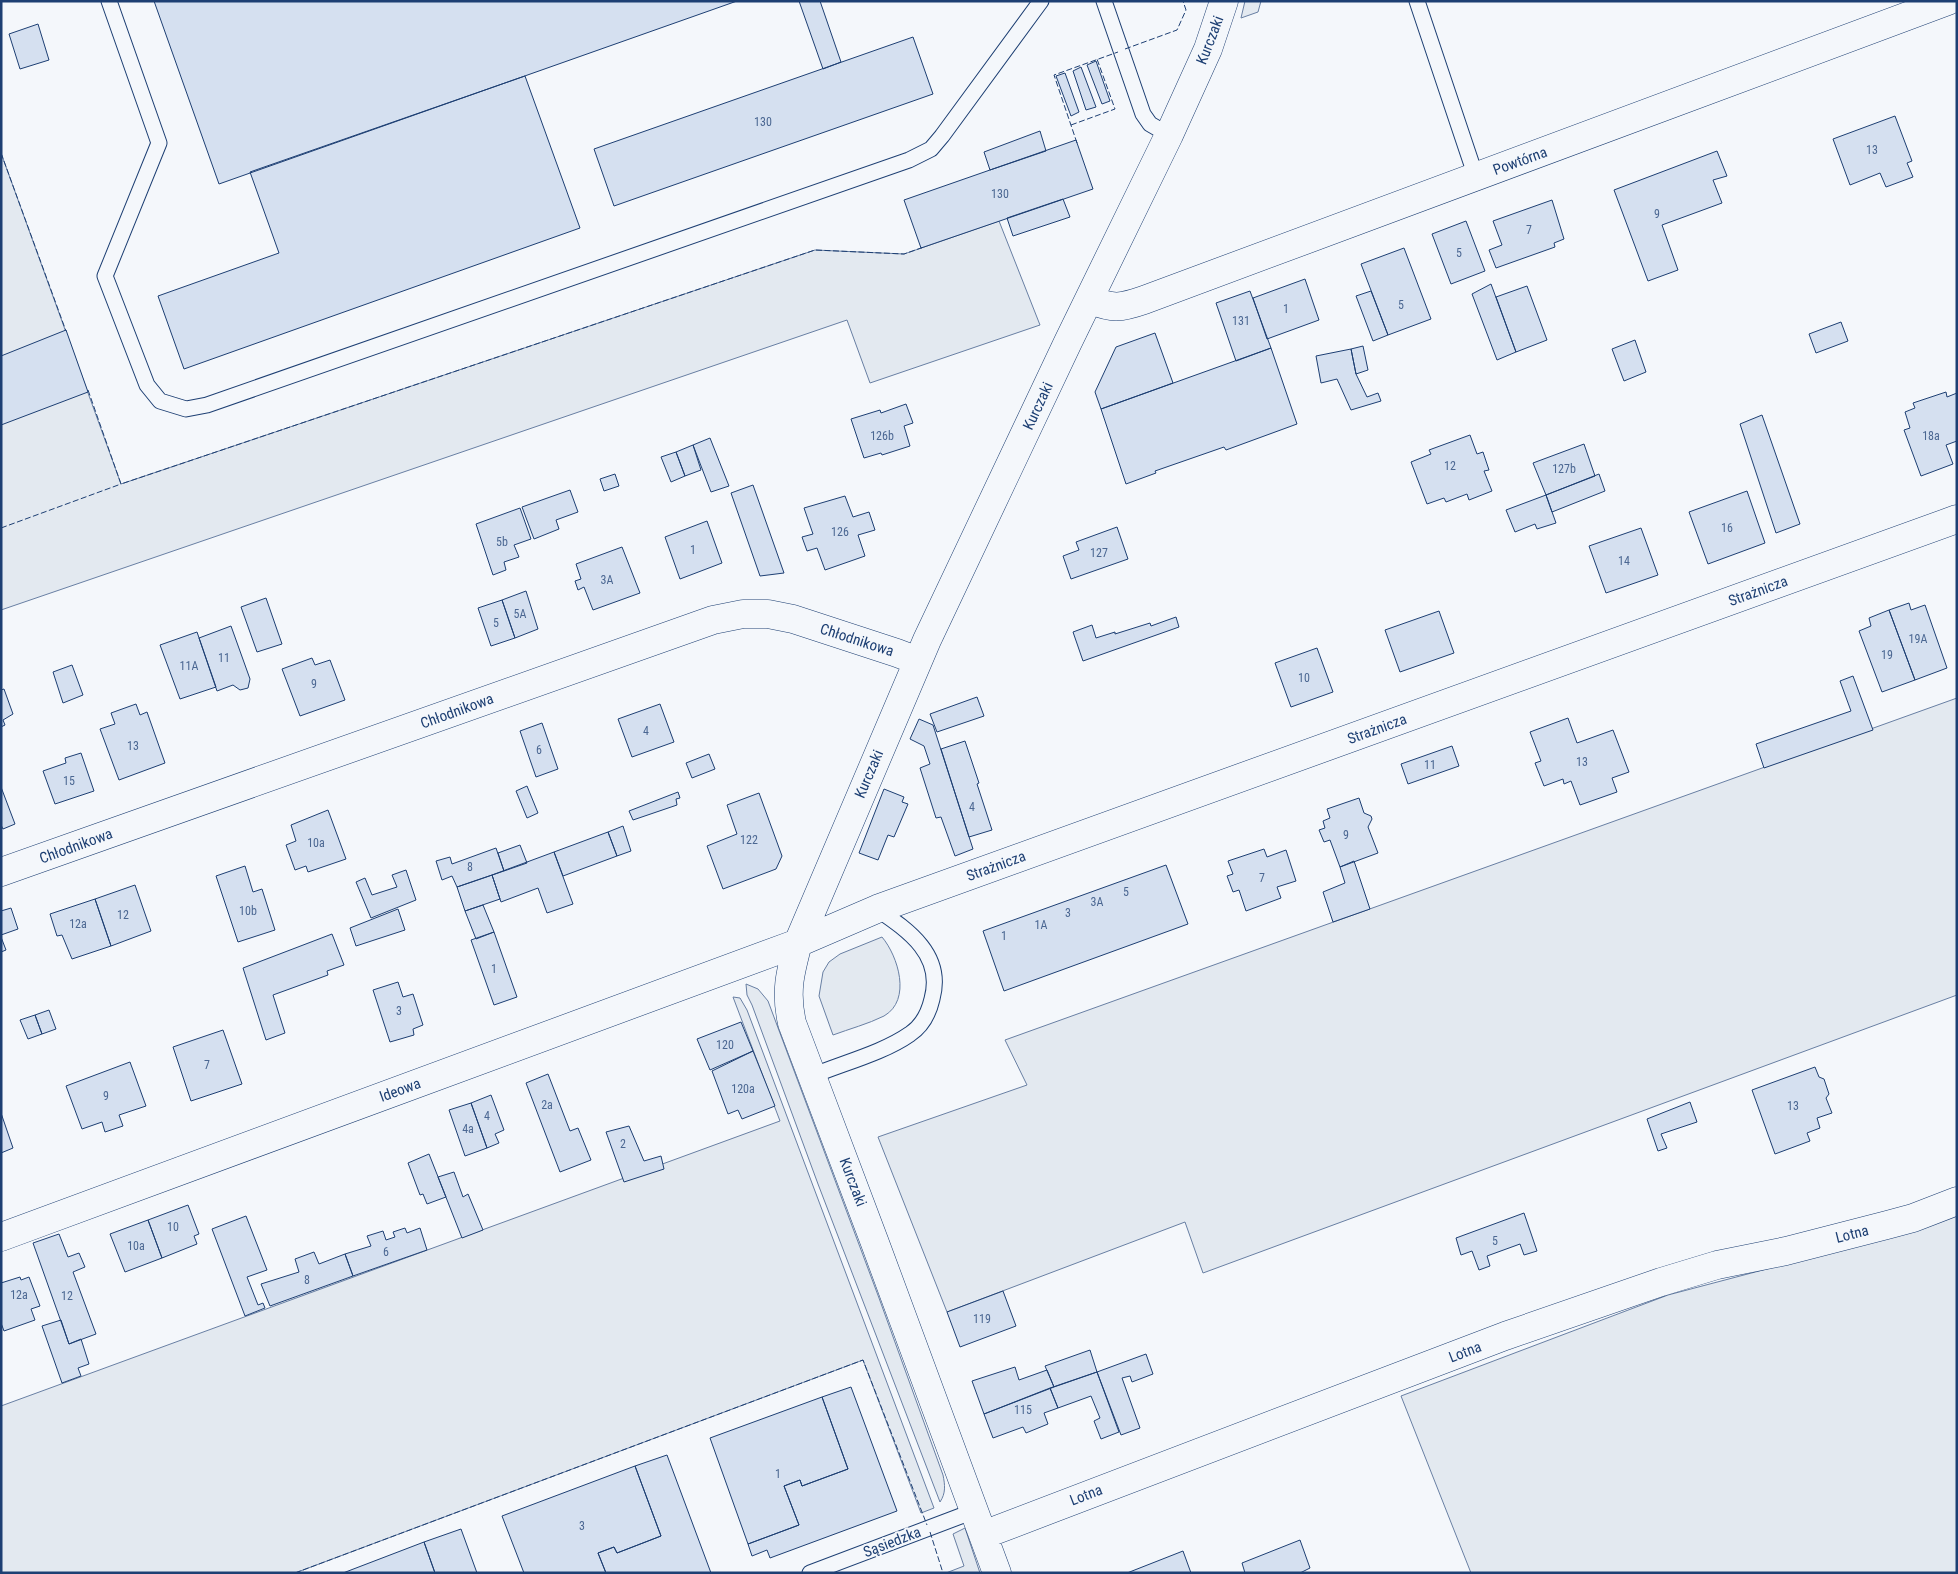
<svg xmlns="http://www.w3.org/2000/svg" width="1958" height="1574" font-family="'Roboto Condensed',sans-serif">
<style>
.green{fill:#e3e9f0;stroke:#687fa3}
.building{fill:#d5e0f0;stroke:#1d3f73}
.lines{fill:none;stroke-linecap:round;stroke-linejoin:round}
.service-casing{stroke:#1d3f73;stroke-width:17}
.minor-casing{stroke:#1d3f73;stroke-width:29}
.service{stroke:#f4f7fb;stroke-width:15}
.minor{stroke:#f4f7fb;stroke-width:28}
.fence{stroke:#1d3f73;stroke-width:1;stroke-dasharray:6 2.5;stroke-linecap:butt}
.labels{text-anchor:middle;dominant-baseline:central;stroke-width:4;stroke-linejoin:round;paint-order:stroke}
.number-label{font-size:12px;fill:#4b6792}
.street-label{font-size:15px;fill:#1d3f73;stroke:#f4f7fb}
</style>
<rect width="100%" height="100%" fill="#f4f7fb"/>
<!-- green -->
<path class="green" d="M 1245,1 L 1261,1 L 1258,12 L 1241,18 Z
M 1,153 L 121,484 L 815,250 L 904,254 L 999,221 L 1040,325 L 870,383 L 847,320 L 1,610 Z
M 1957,698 L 1957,995 L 1203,1273 L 1185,1222 L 947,1312 L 878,1137 L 1027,1085 L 1005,1040 Z
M 882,937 C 898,956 912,1000 884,1016 C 868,1024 849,1029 833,1035 L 819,996 L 823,972 L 829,962 L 840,954 Z
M 746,984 L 758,989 L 768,1001 L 879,1298 L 943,1475 C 945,1485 946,1493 940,1502 L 818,1184 L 752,1005 L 747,995 Z
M 733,997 L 740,998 L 747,1010 L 934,1508 L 921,1513 L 863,1360 L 295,1573 L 1,1573 L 1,1406 L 780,1121 Z
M 1957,1213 L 1957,1573 L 1471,1573 L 1401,1396 L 1668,1295 L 1797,1261 Z
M 965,1528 L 980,1573 L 946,1573 L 964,1566 L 953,1534 Z"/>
<!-- building -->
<path class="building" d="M 154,1 L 737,1 L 219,184 Z
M 799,1 L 820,1 L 841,62 L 823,69 Z
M 38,24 L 49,60 L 20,69 L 9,34 Z
M 913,37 L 933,94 L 614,206 L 594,149 Z
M 1096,61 L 1110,101 L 1102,104 L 1087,65 Z
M 1081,67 L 1096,107 L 1086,110 L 1073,71 Z
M 1065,73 L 1079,112 L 1071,116 L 1056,76 Z
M 525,76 L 580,228 L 184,369 L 158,296 L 279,253 L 250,172 Z
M 1895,116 L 1912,161 L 1907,163 L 1913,177 L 1886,187 L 1880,173 L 1850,185 L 1833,139 Z
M 1040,131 L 1046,151 L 990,170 L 984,152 Z
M 1076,140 L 1093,189 L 921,248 L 904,200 Z
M 1717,151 L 1727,176 L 1713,180 L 1722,203 L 1662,225 L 1678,270 L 1648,281 L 1614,190 Z
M 1063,199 L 1070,217 L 1013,236 L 1007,218 Z
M 1552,200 L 1564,239 L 1554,243 L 1555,247 L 1496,268 L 1489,250 L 1502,245 L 1493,221 Z
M 1466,221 L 1485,271 L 1451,284 L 1432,234 Z
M 1404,248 L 1431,319 L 1388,335 L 1361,264 Z
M 1305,279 L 1319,320 L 1267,339 L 1253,298 Z
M 1491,284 L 1516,352 L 1497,360 L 1472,294 Z
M 1527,286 L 1547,340 L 1516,352 L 1496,297 Z
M 1250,291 L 1271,348 L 1236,361 L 1216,303 Z
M 1371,291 L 1388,335 L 1373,341 L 1356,296 Z
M 1841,322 L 1848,341 L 1816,353 L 1809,334 Z
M 66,330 L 88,392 L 1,425 L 1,356 Z
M 1155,333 L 1173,383 L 1101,409 L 1095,392 L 1116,347 Z
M 1635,340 L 1646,372 L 1624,381 L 1612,349 Z
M 1363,346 L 1368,370 L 1356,374 L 1351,349 Z
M 1271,348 L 1297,424 L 1226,450 L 1224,447 L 1155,471 L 1156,473 L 1126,484 L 1101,409 Z
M 1351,349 L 1356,374 L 1367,397 L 1378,393 L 1381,401 L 1351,410 L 1337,379 L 1321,383 L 1316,356 Z
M 1946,392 L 1947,397 L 1957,393 L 1957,441 L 1946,445 L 1953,464 L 1921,476 L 1904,430 L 1910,428 L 1905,412 L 1915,408 L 1913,403 Z
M 906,404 L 913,423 L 904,426 L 910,446 L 882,455 L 881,453 L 864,458 L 851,419 L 880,410 L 881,413 Z
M 1762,415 L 1800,524 L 1776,533 L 1740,424 Z
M 1470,435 L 1477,454 L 1483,452 L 1489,470 L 1484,471 L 1492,491 L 1469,500 L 1467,494 L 1446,502 L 1444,498 L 1427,504 L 1411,462 L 1431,454 L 1429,450 Z
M 710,438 L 729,486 L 711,492 L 693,445 Z
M 1584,444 L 1595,476 L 1546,495 L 1533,463 Z
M 693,445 L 701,470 L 685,476 L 676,452 Z
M 676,452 L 685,476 L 671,482 L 661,457 Z
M 615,474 L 619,486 L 604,491 L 600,479 Z
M 1599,474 L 1605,491 L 1552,512 L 1546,495 Z
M 753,485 L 784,573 L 760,576 L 731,493 Z
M 570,490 L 578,512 L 556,520 L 559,529 L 534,539 L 522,507 Z
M 1747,491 L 1765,543 L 1708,564 L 1689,512 Z
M 1546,495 L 1556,523 L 1537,529 L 1535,524 L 1515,532 L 1506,510 Z
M 845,496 L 853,517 L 869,512 L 875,530 L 858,535 L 865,556 L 825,570 L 817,548 L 807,551 L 802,537 L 813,534 L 804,508 Z
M 520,508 L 531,539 L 514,545 L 519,557 L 504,562 L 506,570 L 493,575 L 476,524 Z
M 707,521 L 722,563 L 680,579 L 665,537 Z
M 1117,527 L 1128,559 L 1071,579 L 1063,556 L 1079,550 L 1076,542 Z
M 1641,528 L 1658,575 L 1606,593 L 1589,546 Z
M 622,547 L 640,593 L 593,610 L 584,587 L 578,590 L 575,581 L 581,579 L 576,564 Z
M 526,591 L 538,629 L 515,638 L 502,600 Z
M 266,598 L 282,644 L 257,652 L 241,607 Z
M 502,600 L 515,638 L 491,646 L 478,608 Z
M 1909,603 L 1911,610 L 1925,605 L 1947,668 L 1915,680 L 1889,610 Z
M 1889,610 L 1915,680 L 1882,692 L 1859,631 L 1871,626 L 1869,618 Z
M 1439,611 L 1454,653 L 1400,672 L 1385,630 Z
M 1176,617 L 1179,627 L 1083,661 L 1073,632 L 1092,625 L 1096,638 L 1115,632 L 1115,634 L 1150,623 L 1151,626 Z
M 231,626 L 250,679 L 248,688 L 240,690 L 233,685 L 217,691 L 199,638 Z
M 197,632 L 216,687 L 180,699 L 160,645 Z
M 1317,648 L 1333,692 L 1291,707 L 1275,663 Z
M 312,658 L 315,665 L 330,660 L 345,700 L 300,716 L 282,669 Z
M 72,665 L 83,695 L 63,703 L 53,672 Z
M 1853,676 L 1873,730 L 1764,768 L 1756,744 L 1851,711 L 1840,681 Z
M 4,689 L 13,714 L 3,720 L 5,725 L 1,727 L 1,690 Z
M 977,697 L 984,716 L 937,732 L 930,714 Z
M 136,704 L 140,715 L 147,712 L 165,763 L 119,780 L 100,729 L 115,724 L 111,713 Z
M 660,704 L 674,742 L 632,757 L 618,719 Z
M 1568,718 L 1577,743 L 1613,730 L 1629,772 L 1612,778 L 1617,792 L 1580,805 L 1571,781 L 1564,784 L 1563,779 L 1544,786 L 1535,763 L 1541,761 L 1530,732 Z
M 919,719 L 933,725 L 973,849 L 955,856 L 941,817 L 936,818 L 920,768 L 930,764 L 924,746 L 910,739 Z
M 542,723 L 558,769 L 536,777 L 520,731 Z
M 965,741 L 979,783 L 977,784 L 992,830 L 969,837 L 941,749 Z
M 1452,746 L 1459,766 L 1408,784 L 1401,764 Z
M 81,753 L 94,791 L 55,804 L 43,771 L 66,763 L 65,758 Z
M 709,754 L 715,769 L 692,778 L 686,763 Z
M 527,786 L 538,813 L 527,818 L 516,791 Z
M 1,787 L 15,824 L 3,829 L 1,825 Z
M 884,789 L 904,797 L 902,802 L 908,804 L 894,837 L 888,835 L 878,860 L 859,853 Z
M 678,792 L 680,798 L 676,799 L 677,805 L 633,820 L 629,811 Z
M 759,793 L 782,856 L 776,869 L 723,889 L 707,846 L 737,834 L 727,805 Z
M 1359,798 L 1364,813 L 1371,816 L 1372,819 L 1368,827 L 1378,853 L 1340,867 L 1330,840 L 1324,842 L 1319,830 L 1325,828 L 1323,821 L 1330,818 L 1327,809 Z
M 328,810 L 346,859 L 308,872 L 306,866 L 295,870 L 286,845 L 296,841 L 291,825 Z
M 623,826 L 631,851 L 617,856 L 608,832 Z
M 608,832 L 617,856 L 563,876 L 554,852 Z
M 520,845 L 527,863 L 504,871 L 498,853 Z
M 496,848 L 504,871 L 457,887 L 452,876 L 442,880 L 436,861 L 450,857 L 452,864 Z
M 1264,849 L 1267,857 L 1286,850 L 1296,881 L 1277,887 L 1281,898 L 1246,911 L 1239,890 L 1233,892 L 1227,876 L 1233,874 L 1228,861 Z
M 554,852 L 573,904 L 547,913 L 538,888 L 501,902 L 492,875 Z
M 1354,861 L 1370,909 L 1333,922 L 1323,892 L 1345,883 L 1340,867 Z
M 1166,865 L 1188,924 L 1004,991 L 983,931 Z
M 245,866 L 253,892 L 262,889 L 275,930 L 238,942 L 216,876 Z
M 406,870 L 416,900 L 371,918 L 356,882 L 365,878 L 372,895 L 397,887 L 392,875 Z
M 492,875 L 500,899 L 465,911 L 457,887 Z
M 135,885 L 151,931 L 111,946 L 95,899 Z
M 95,899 L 111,946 L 72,959 L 62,935 L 57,936 L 50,914 Z
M 483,905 L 494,932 L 476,939 L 465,911 Z
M 11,908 L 18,929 L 1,935 L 1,911 Z
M 398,909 L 405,930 L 356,946 L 350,928 Z
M 494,932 L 517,997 L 494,1005 L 471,940 Z
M 332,934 L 344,965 L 327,971 L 328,975 L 273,995 L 285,1033 L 266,1040 L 243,968 Z
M 1,937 L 6,950 L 1,952 Z
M 398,982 L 403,997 L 413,994 L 423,1025 L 413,1029 L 414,1035 L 390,1042 L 373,990 Z
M 49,1010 L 56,1029 L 42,1034 L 35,1015 Z
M 35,1015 L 42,1034 L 28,1039 L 20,1020 Z
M 741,1022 L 753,1051 L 710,1070 L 697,1039 Z
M 223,1030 L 242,1084 L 191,1101 L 173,1047 Z
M 753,1051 L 775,1106 L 742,1119 L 738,1110 L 728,1114 L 712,1071 Z
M 130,1062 L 146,1106 L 119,1115 L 123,1126 L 105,1132 L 102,1122 L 82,1129 L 66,1086 Z
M 1815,1067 L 1819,1077 L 1824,1079 L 1829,1094 L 1826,1098 L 1832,1113 L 1817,1118 L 1820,1128 L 1807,1133 L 1810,1141 L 1775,1154 L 1752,1090 Z
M 548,1074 L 570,1131 L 578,1128 L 591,1160 L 560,1172 L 526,1083 Z
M 491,1095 L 504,1130 L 495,1134 L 499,1143 L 487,1148 L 471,1103 Z
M 1690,1102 L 1697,1122 L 1661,1134 L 1667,1148 L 1658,1151 L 1647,1119 Z
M 471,1103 L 487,1148 L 465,1156 L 449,1110 Z
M 1,1113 L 13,1148 L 1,1153 Z
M 629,1126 L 644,1161 L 661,1156 L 664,1169 L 624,1182 L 606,1132 Z
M 429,1154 L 446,1197 L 427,1204 L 423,1194 L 420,1195 L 408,1163 Z
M 454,1172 L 463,1197 L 468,1194 L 483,1230 L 462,1238 L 438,1177 Z
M 188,1205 L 199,1234 L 194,1236 L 197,1244 L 162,1258 L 148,1220 Z
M 1524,1213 L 1537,1251 L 1524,1255 L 1520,1244 L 1487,1256 L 1490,1266 L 1479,1270 L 1472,1251 L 1461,1255 L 1456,1238 Z
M 246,1216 L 267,1270 L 247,1277 L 258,1305 L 263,1303 L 265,1308 L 245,1316 L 212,1229 Z
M 148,1220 L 162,1258 L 125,1272 L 110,1234 Z
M 405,1228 L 407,1233 L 420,1228 L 427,1250 L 353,1276 L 345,1254 L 371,1246 L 367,1236 L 383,1231 L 386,1240 L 395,1237 L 393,1232 Z
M 59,1234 L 68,1257 L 79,1253 L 85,1267 L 73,1272 L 96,1334 L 69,1344 L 33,1243 Z
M 314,1252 L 319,1264 L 345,1254 L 353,1276 L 270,1306 L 261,1284 L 299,1272 L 295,1259 Z
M 20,1277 L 21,1280 L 29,1277 L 40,1306 L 31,1309 L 35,1320 L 4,1331 L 1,1323 L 1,1283 Z
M 1003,1291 L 1016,1326 L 960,1347 L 947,1312 Z
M 61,1320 L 69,1344 L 81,1339 L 89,1364 L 78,1368 L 81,1376 L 62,1383 L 42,1326 Z
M 1090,1350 L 1097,1372 L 1054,1387 L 1045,1366 Z
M 1146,1354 L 1153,1374 L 1132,1382 L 1130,1376 L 1122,1378 L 1140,1428 L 1121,1435 L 1097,1372 Z
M 1015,1367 L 1019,1380 L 1047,1370 L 1054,1387 L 984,1414 L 972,1381 Z
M 1097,1372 L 1119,1432 L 1101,1439 L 1094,1421 L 1100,1418 L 1091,1396 L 1058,1408 L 1050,1388 Z
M 851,1387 L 897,1511 L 770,1558 L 767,1550 L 752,1556 L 748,1544 L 799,1525 L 784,1486 L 800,1480 L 802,1486 L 848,1469 L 822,1397 Z
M 1050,1388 L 1058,1408 L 1044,1413 L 1048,1424 L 1026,1433 L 1023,1427 L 993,1438 L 984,1414 Z
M 822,1397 L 848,1469 L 802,1486 L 800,1480 L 784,1486 L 799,1525 L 748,1544 L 710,1438 Z
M 667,1455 L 711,1573 L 606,1573 L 598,1553 L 614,1547 L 617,1553 L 661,1536 L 635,1466 Z
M 635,1466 L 661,1536 L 617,1553 L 614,1547 L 598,1553 L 606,1573 L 524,1573 L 502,1516 Z
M 461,1529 L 477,1573 L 435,1573 L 424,1542 Z
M 1300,1540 L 1310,1568 L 1300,1573 L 1245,1573 L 1242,1563 Z
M 424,1542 L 435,1573 L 343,1573 Z
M 1183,1551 L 1191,1573 L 1127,1573 Z"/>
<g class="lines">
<!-- service casing -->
<g class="service-casing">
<path id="service" d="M 109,1 L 159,143 L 105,276 L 147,385 L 160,401 L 186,409 L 207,405 L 909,160 L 931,149 L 942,136 L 1041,1
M 1104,1 L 1143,114 L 1150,124 L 1169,135
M 1417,1 L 1476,177
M 812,1076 C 843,1063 883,1053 910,1034 C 922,1026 929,1012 932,999 C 944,955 909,931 877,909
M 810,1573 L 974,1511"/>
</g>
<!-- minor casing -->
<g class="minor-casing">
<path id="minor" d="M 1090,300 C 1113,309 1121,308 1144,300 L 1948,1
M 1,872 L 713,620 L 743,614 L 768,614 L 793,619 L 897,653 L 918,661
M 1,1237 L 798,943 L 877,909 L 1957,519
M 983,1535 L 1505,1336 L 1661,1282 L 1717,1265 L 1786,1251 L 1887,1225 L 1913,1218 L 1957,1201
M 997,1573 L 875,1243 L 792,1023 C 785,992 790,973 798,943 L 927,640 L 1068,342 L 1169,135 L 1208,49 L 1224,1"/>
</g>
<!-- service -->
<use href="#service" class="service"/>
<!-- minor -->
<use href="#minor" class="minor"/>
<!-- fence -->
<path class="fence" d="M 1125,49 L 1177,30 L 1186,10 L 1183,1
M 1071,125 L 1115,109 L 1097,59
M 1077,143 L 1054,75 L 1118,52
M 1,153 L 66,331
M 88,390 L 121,484 L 815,250 L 904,254 L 924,247
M 1,528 L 121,484
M 930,1532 L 943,1573
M 295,1573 L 863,1360 L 927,1525"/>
</g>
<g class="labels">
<!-- number labels -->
<g class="number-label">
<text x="763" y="122">130</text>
<text x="1872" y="150">13</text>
<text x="1000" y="194">130</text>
<text x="1657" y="214">9</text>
<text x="1529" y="230">7</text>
<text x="1459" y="253">5</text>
<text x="1401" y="305">5</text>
<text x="1286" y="309">1</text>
<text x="1241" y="321">131</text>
<text x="882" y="436">126b</text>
<text x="1931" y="436">18a</text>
<text x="1450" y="466">12</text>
<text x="1564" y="469">127b</text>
<text x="1727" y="528">16</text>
<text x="840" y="532">126</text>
<text x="502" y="542">5b</text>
<text x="693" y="550">1</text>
<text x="1099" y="553">127</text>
<text x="1624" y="561">14</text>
<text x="607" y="580">3A</text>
<text x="520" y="614">5A</text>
<text x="496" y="623">5</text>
<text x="1918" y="639">19A</text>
<text x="1887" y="655">19</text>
<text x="224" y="658">11</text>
<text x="189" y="666">11A</text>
<text x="1304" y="678">10</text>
<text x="314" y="684">9</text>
<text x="646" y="731">4</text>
<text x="133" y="746">13</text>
<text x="539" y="750">6</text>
<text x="1582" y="762">13</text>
<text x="1430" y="765">11</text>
<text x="69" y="781">15</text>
<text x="972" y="807">4</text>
<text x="1346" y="835">9</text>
<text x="749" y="840">122</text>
<text x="316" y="843">10a</text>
<text x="470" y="867">8</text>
<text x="1262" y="878">7</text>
<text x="1126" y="892">5</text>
<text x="1097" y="902">3A</text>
<text x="248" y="911">10b</text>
<text x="1068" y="913">3</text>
<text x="123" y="915">12</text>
<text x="78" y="924">12a</text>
<text x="1041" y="925">1A</text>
<text x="1004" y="936">1</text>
<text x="494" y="969">1</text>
<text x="399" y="1011">3</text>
<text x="725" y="1045">120</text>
<text x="207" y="1065">7</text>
<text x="743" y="1089">120a</text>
<text x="106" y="1096">9</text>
<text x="547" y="1105">2a</text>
<text x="1793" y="1106">13</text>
<text x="487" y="1116">4</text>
<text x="468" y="1129">4a</text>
<text x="623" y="1144">2</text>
<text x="173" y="1227">10</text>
<text x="1495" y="1241">5</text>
<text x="136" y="1246">10a</text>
<text x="386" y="1252">6</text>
<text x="307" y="1280">8</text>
<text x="19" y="1295">12a</text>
<text x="67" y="1296">12</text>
<text x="982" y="1319">119</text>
<text x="1023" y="1410">115</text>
<text x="778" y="1474">1</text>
<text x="582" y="1526">3</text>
</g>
<!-- street labels -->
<g class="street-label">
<text transform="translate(1210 40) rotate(-69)">Kurczaki</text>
<text transform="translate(1520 161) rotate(-20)">Powtórna</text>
<text transform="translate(1038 406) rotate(-65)">Kurczaki</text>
<text transform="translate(1758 591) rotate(-20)">Strażnicza</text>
<text transform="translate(857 640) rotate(18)">Chłodnikowa</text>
<text transform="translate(457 711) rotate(-20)">Chłodnikowa</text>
<text transform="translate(1377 729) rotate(-20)">Strażnicza</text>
<text transform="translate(869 774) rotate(-67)">Kurczaki</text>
<text transform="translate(76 846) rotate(-20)">Chłodnikowa</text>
<text transform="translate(996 866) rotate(-20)">Strażnicza</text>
<text transform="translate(400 1090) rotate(-20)">Ideowa</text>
<text transform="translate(853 1182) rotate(69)">Kurczaki</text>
<text transform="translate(1852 1234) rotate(-14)">Lotna</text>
<text transform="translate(1465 1352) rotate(-21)">Lotna</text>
<text transform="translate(1086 1495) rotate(-21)">Lotna</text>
<text transform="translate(892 1542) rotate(-21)">Sąsiedzka</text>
</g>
</g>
<!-- border -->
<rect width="1958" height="1574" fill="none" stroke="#1d3f73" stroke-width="5"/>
</svg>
